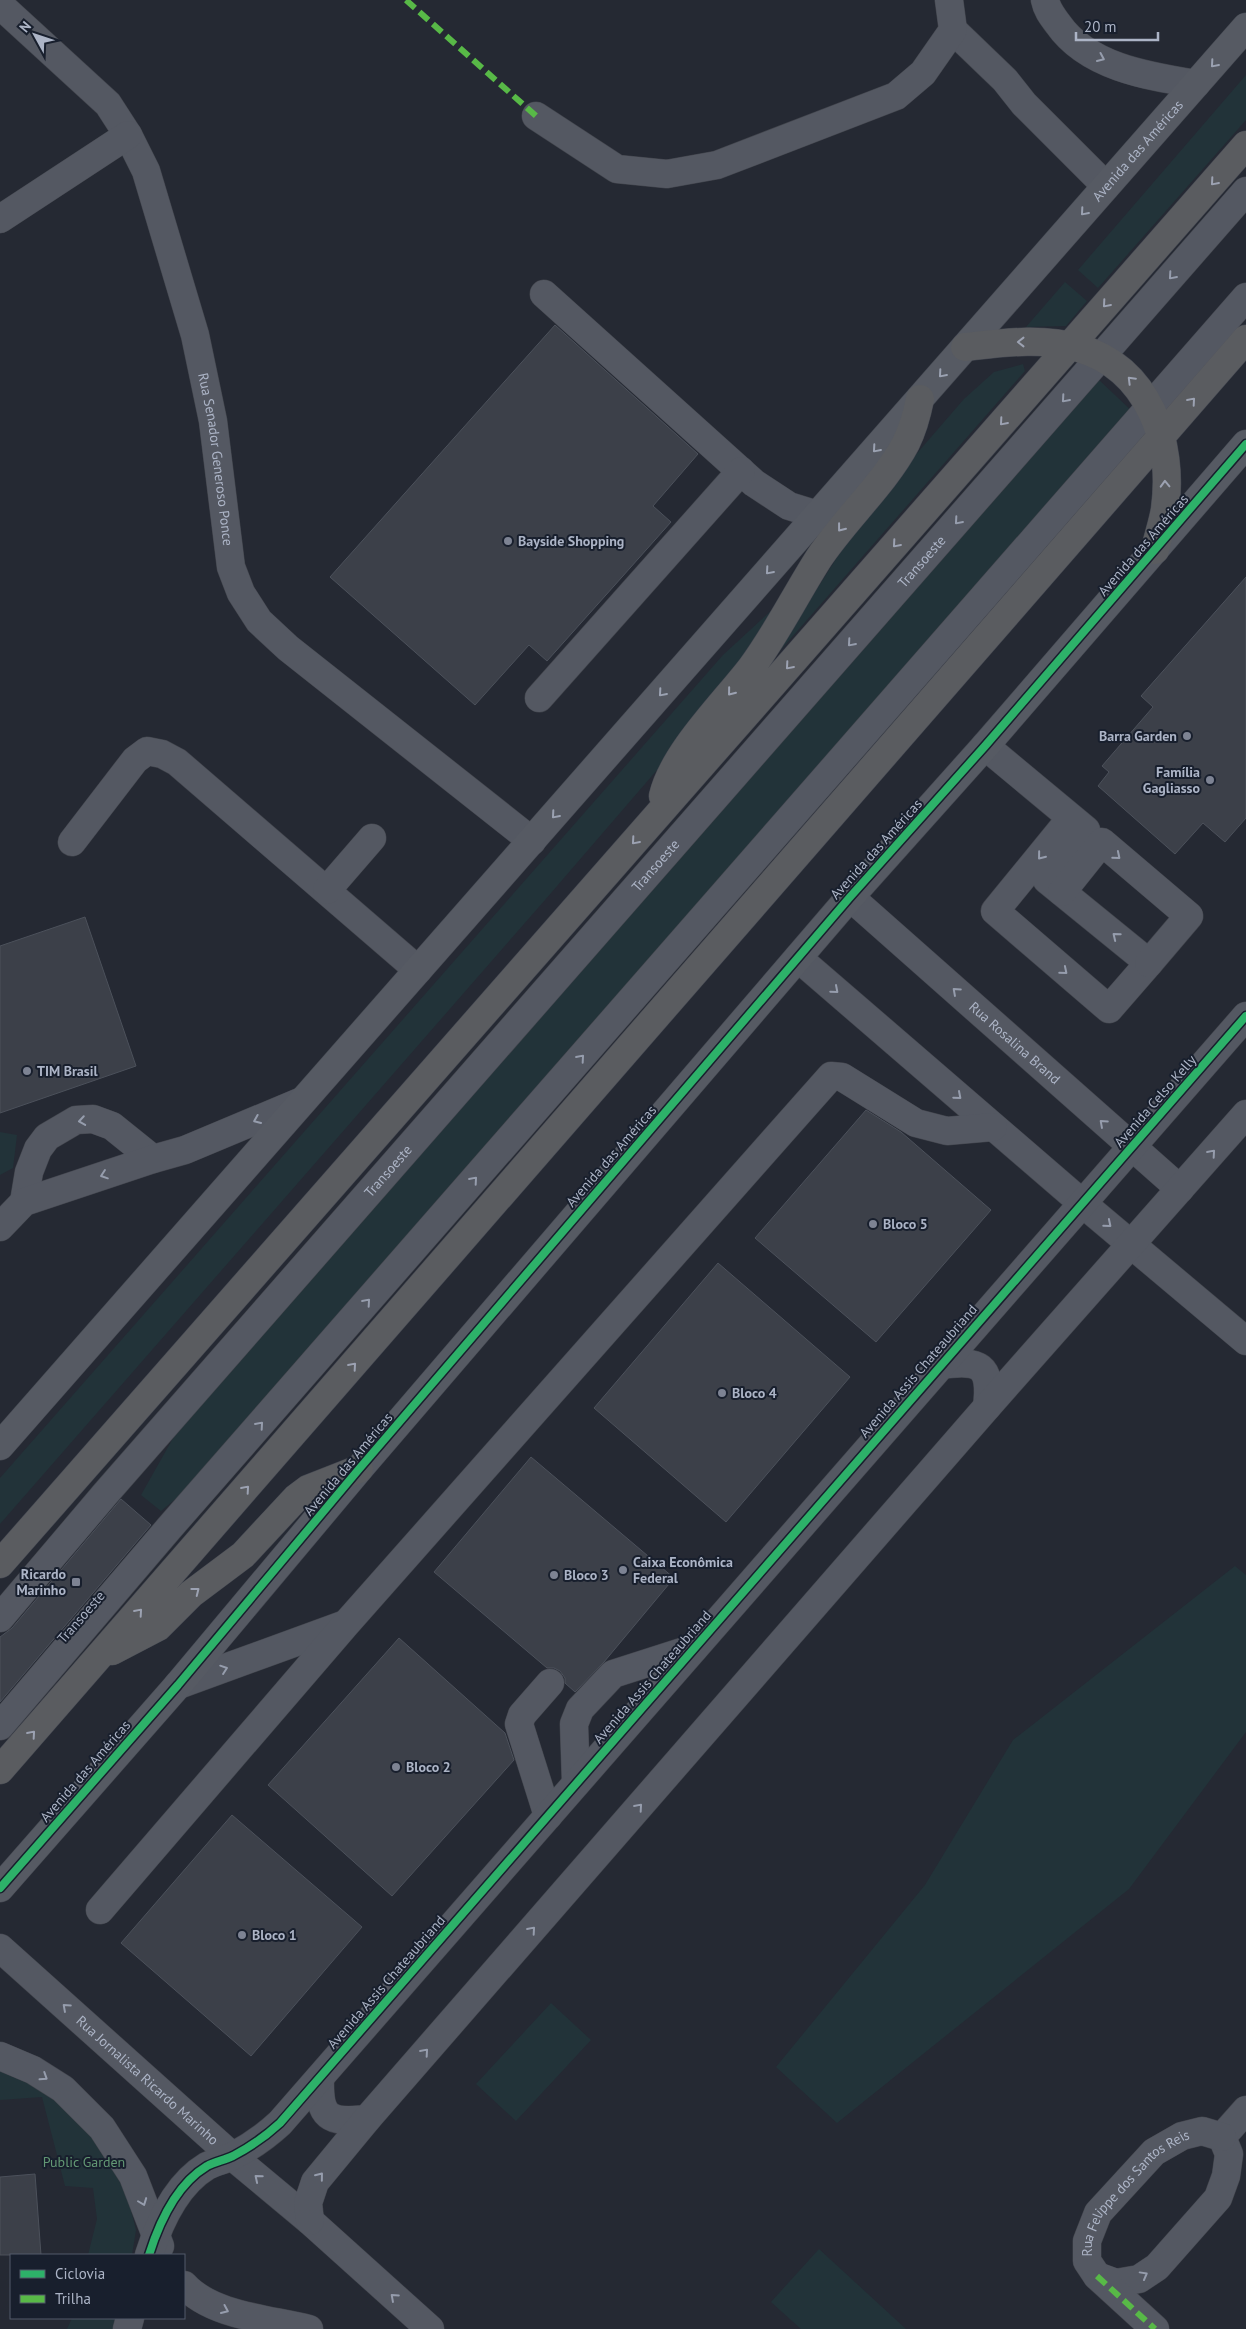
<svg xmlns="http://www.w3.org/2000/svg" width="1246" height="2329" font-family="'PT Sans',sans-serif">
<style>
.green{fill:#223339}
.building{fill:#3c4049;stroke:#4c515b}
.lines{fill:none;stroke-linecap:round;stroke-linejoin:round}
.minor-casing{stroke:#41444c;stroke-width:29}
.major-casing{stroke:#42464f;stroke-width:29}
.highway-casing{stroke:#41454f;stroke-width:29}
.minor{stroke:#545862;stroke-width:28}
.major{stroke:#565a63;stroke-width:28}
.highway{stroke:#5a5c60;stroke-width:28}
.quiet{stroke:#58b947;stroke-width:6;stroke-dasharray:12 6;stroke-linecap:butt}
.cycleway-casing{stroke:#181f2d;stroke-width:11}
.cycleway{stroke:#2db169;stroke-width:8}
.oneway{stroke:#969dad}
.oneway2{stroke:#9ba2b2}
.oneway3{stroke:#9ca2b2}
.poi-dot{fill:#7d8393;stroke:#181f2d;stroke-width:2}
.labels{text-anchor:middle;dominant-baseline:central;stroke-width:4;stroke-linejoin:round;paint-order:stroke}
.street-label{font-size:14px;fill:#acb4c6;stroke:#181f2d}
.poi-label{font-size:14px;font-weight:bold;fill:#acb4c6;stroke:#181f2d;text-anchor:start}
.park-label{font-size:14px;fill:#639874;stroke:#181f2d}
</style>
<rect width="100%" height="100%" fill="#252933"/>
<!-- green -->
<path class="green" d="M 1246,75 L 1246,120 L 1098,288 L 1078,270 Z
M 1065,282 L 1087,301 L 1066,326 L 1026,327 Z
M 1023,364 L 1025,371 L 771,661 L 850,537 L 906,466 L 964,399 L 994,372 Z
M 1097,378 L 1136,415 L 232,1453 L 161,1511 L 141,1495 L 181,1424 Z
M 786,597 L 738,676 L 545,900 L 0,1524 L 0,1478 L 723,655 Z
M 0,1132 L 17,1135 L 13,1168 L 0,1175 Z
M 1235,1566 L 1246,1575 L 1246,1732 L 1129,1889 L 837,2123 L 776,2067 L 925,1885 L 1013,1740 Z
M 551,2003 L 591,2040 L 516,2121 L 476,2084 Z
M 0,2068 L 32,2078 L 94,2135 L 123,2179 L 136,2230 L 132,2255 L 88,2255 L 97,2219 L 93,2188 L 65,2186 L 42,2097 L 0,2100 Z
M 819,2249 L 906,2329 L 801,2329 L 771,2302 Z
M 72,2318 L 118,2318 L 115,2329 L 67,2329 Z"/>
<!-- building -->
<path class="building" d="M 555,325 L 698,454 L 653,506 L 671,522 L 614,586 L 547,661 L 529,645 L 475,705 L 330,577 Z
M 1246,577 L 1246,818 L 1225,842 L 1203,823 L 1175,854 L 1098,786 L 1109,772 L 1102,766 L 1153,707 L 1141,696 Z
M 85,917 L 136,1066 L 0,1113 L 0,946 Z
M 866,1110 L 901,1132 L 991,1210 L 876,1342 L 755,1238 Z
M 718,1263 L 850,1377 L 726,1522 L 594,1408 Z
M 531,1457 L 674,1578 L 604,1662 L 575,1692 L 565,1683 L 565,1678 L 560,1671 L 554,1668 L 547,1668 L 434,1572 Z
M 121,1499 L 151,1525 L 0,1702 L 0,1637 L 12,1628 Z
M 399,1638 L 505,1733 L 514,1760 L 392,1896 L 268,1785 Z
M 232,1815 L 362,1927 L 251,2056 L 121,1943 Z
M 35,2174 L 41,2255 L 0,2255 L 0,2177 Z"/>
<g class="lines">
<!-- minor casing -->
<g class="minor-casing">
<g id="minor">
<path d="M 1045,0 C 1047,10 1052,16 1058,24 C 1088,67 1147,76 1196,84"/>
<path id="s1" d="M 0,5 L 108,104 L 128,135 L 146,171 L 195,335 L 213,421 L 231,567 L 241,593 L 259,621 L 288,648 L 532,841"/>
<path d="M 953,30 L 1005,80 L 1024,104 L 1106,186"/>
<path d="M 536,116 L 617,169 L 667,174 L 717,165 L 896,96 L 923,73 L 953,30 L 949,0"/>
<path d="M 0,219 L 128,135"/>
<path d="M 544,294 L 754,483 L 789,506 L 818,515"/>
<path d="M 539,698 L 741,471"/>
<path d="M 985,746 L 1086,830 L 1047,880 L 1149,963 L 1109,1009 L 995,911 L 1071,818"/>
<path d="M 72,842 L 135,760 L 147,751 L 162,754 L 177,762 L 418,970"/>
<path d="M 327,890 L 372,838"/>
<path d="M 1062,892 L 1102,842 L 1189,916 L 1149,963"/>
<path id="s2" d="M 850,897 L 1180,1189"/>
<path d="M 798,958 L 1082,1203 L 1246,1341"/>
<path d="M 24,1202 L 29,1172 L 38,1149 L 47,1137 L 76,1120 L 93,1119 L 112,1126 L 153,1159"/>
<path d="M 0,1227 L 24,1202 L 153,1159 L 185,1150 L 302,1101"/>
<path d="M 940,1365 C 980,1360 992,1364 987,1407"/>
<path id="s3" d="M 0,1618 L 106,1493 L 1246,191"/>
<path d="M 178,1685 L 343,1625"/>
<path d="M 0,1726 L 170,1527 L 1246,297"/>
<path d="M 576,1783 L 574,1724 L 580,1709 L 613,1674 L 694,1648"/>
<path d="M 548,1816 L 519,1724 L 522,1715 L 550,1683"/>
<path d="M 100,1910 L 346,1624 L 831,1076 L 842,1077 L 916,1123 L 947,1131 L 993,1127"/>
<path id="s4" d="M 0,1948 L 232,2156 L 310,2221 L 430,2329"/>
<path d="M 0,2056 L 33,2070 L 63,2089 L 102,2128 L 133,2176 L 160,2246"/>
<path d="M 320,2078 C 319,2118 328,2123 367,2119"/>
<path d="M 1222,2137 L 1246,2110"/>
<path d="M 310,2221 L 308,2203 L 315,2182 L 367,2119 L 987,1407 L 1246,1114"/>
<path d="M 149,2255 C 159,2223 177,2184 207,2166 C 215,2162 224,2160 233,2156 C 250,2147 266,2136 280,2123 L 1246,1016"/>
<path d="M 1097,2276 L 1116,2283 L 1139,2279 L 1157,2267 L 1218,2198 L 1226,2176 L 1229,2154 L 1222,2137"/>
<path d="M 184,2285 C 212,2316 270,2319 309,2329"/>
<path d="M 127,2329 L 130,2318"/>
<path id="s5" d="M 1155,2329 L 1097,2276 L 1087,2261 L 1087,2241 L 1098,2213 L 1154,2152 L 1182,2136 L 1202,2131 L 1222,2137"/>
</g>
</g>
<!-- major casing -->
<g class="major-casing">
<g id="major">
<path id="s6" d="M 0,1446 L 1246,27"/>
<path d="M 0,1888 L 178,1685 L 359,1469 L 850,897 L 985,746 L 1246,444"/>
</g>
</g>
<!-- highway casing -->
<g class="highway-casing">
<path id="highway" d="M 965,347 C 1002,343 1042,337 1079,348 C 1149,369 1174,442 1165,509 C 1163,522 1158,536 1155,550
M 663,796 C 673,753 724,703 751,668 C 777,633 796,594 819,558 C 845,519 885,483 906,443 C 913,429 917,414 920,399
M 0,1564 L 1246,145
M 112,1651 L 158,1627 L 191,1594 L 243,1555 L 296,1498 L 308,1489 L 359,1469
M 0,1770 L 1246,339"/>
</g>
<!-- minor -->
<use href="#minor" class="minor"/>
<!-- major -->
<use href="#major" class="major"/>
<!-- highway -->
<use href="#highway" class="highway"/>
<!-- quiet -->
<path class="quiet" d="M 406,0 L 536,116
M 1097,2276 L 1155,2329"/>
<!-- cycleway casing -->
<g class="cycleway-casing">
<path id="cycleway" d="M 0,1888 L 178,1685 L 359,1469 L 850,897 L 985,746 L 1246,444
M 149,2255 C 159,2223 177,2184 207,2166 C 215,2162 224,2160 233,2156 C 250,2147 266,2136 280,2123 L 1246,1016"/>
</g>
<!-- cycleway -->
<use href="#cycleway" class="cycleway"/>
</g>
<!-- one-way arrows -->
<defs><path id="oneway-chevron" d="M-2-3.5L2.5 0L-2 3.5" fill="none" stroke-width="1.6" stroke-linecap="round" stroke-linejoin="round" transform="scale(1.25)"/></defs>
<g class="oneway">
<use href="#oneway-chevron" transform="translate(1101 58) rotate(24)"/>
<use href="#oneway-chevron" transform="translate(1172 276) rotate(131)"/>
<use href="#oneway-chevron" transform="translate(1065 399) rotate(131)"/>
<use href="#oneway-chevron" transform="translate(958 521) rotate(131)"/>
<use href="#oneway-chevron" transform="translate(851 643) rotate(131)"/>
<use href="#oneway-chevron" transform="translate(1041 856) rotate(129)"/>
<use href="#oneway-chevron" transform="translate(1117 856) rotate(40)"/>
<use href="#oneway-chevron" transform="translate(1116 936) rotate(-141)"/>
<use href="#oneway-chevron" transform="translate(1064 971) rotate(40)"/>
<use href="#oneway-chevron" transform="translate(835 990) rotate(41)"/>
<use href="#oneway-chevron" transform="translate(956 991) rotate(-138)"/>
<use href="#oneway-chevron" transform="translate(581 1058) rotate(-49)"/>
<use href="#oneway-chevron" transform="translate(958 1096) rotate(41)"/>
<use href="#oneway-chevron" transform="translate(257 1120) rotate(157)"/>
<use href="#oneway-chevron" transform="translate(82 1121) rotate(171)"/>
<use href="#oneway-chevron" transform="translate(1103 1123) rotate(-138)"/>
<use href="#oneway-chevron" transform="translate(1212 1153) rotate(-49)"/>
<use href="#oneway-chevron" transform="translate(104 1175) rotate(161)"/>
<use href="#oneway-chevron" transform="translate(474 1180) rotate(-49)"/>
<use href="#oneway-chevron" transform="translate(1108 1224) rotate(40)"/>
<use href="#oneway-chevron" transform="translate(367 1302) rotate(-49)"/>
<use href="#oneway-chevron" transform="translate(260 1425) rotate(-49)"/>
<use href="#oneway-chevron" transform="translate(224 1669) rotate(-19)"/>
<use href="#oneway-chevron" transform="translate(639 1807) rotate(-49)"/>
<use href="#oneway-chevron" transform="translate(532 1930) rotate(-49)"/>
<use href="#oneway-chevron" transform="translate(66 2007) rotate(-138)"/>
<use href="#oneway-chevron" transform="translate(425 2052) rotate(-49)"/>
<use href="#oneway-chevron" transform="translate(44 2077) rotate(33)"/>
<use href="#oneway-chevron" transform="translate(320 2176) rotate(-51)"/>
<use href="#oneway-chevron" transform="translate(258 2178) rotate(-140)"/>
<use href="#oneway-chevron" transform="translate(143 2202) rotate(69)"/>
<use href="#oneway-chevron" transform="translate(1144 2275) rotate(-29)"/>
<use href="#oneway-chevron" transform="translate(394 2297) rotate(-138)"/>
<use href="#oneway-chevron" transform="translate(225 2310) rotate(24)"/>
</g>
<g class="oneway2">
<use href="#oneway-chevron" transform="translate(1214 64) rotate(131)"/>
<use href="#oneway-chevron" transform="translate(1084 212) rotate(131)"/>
<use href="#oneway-chevron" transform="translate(942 374) rotate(131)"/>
<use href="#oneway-chevron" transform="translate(876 449) rotate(131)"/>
<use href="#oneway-chevron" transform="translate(769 571) rotate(131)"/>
<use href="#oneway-chevron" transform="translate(662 693) rotate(131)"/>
<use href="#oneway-chevron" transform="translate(555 815) rotate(131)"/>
</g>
<g class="oneway3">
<use href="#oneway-chevron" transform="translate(1214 182) rotate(131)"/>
<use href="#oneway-chevron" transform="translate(1106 304) rotate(131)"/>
<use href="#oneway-chevron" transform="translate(1021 342) rotate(-180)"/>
<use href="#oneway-chevron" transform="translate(1131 380) rotate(-135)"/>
<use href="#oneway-chevron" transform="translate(1192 401) rotate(-49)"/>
<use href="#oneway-chevron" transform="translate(1003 422) rotate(131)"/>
<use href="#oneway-chevron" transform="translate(1165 484) rotate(-92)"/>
<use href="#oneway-chevron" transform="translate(841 528) rotate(128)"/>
<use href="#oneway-chevron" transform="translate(896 544) rotate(131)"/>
<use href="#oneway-chevron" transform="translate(789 666) rotate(131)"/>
<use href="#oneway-chevron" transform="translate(731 692) rotate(129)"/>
<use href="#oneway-chevron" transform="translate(635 841) rotate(131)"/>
<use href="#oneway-chevron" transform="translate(353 1366) rotate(-49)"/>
<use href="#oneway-chevron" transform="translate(246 1489) rotate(-49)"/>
<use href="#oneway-chevron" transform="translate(196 1591) rotate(-38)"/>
<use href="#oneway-chevron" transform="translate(139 1612) rotate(-49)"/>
<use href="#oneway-chevron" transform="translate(32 1734) rotate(-49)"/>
</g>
<!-- markers -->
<g class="poi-dot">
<circle cx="508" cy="541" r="5"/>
<circle cx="1187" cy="736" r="5"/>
<circle cx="1210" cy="780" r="5"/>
<circle cx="27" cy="1071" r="5"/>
<circle cx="873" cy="1224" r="5"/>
<circle cx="722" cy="1393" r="5"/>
<circle cx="623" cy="1570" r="5"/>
<circle cx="554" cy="1575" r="5"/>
<rect x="71" y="1577" width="10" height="10" rx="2.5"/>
<circle cx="396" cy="1767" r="5"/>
<circle cx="242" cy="1935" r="5"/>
</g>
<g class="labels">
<!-- street labels -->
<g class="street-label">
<text stroke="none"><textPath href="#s6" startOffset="1724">Avenida das Américas</textPath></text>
<text stroke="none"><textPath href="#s1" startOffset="521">Rua Senador Generoso Ponce</textPath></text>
<text transform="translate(1143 545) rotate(-49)">Avenida das Américas</text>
<text stroke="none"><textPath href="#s3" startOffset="1402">Transoeste</textPath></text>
<text transform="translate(876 849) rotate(-48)">Avenida das Américas</text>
<text stroke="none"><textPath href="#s3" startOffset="998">Transoeste</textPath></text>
<text stroke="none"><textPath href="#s2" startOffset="220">Rua Rosalina Brand</textPath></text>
<text transform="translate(1155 1101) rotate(-49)">Avenida Celso Kelly</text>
<text transform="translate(611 1156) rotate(-49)">Avenida das Américas</text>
<text stroke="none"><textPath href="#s3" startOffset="592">Transoeste</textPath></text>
<text transform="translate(918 1371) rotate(-49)">Avenida Assis Chateaubriand</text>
<text transform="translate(348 1464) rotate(-50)">Avenida das Américas</text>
<text transform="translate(81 1617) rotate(-49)">Transoeste</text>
<text transform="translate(652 1677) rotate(-49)">Avenida Assis Chateaubriand</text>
<text transform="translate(85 1771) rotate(-49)">Avenida das Américas</text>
<text transform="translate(386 1982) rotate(-49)">Avenida Assis Chateaubriand</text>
<text stroke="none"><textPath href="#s4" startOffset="198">Rua Jornalista Ricardo Marinho</textPath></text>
<text stroke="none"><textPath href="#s5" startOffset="185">Rua Felippe dos Santos Reis</textPath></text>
</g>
<!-- poi labels -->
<g class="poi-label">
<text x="518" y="541">Bayside Shopping</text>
<text x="1177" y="736" text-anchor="end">Barra Garden</text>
<text x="1200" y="772" text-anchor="end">Família<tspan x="1200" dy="16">Gagliasso</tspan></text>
<text x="37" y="1071">TIM Brasil</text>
<text x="883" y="1224">Bloco 5</text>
<text x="732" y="1393">Bloco 4</text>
<text x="633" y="1562">Caixa Econômica<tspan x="633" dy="16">Federal</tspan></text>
<text x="66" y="1574" text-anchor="end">Ricardo<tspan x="66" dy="16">Marinho</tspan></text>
<text x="564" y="1575">Bloco 3</text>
<text x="406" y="1767">Bloco 2</text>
<text x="252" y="1935">Bloco 1</text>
</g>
<!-- park labels -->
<g class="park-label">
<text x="84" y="2162">Public Garden</text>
</g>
</g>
<!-- legend -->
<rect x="10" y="2254" width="175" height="65" fill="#181f2d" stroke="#535b6a"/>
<rect x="20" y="2270" width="25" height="8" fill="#2db169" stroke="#535b6a"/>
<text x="55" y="2279" font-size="15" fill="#acb4c6">Ciclovia</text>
<rect x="20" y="2295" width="25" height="8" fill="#58b947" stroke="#535b6a"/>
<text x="55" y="2304" font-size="15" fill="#acb4c6">Trilha</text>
<!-- north arrow -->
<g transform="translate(35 35) rotate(310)" stroke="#181f2d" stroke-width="4" paint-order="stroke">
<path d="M0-4L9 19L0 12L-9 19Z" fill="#acb4c6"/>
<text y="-8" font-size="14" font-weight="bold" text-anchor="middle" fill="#acb4c6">N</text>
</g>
<!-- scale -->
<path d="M1076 32v8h82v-8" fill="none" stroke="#acb4c6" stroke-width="2.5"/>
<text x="1084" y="32" font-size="15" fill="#acb4c6" stroke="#181f2d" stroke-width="4" paint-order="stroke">20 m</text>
</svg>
